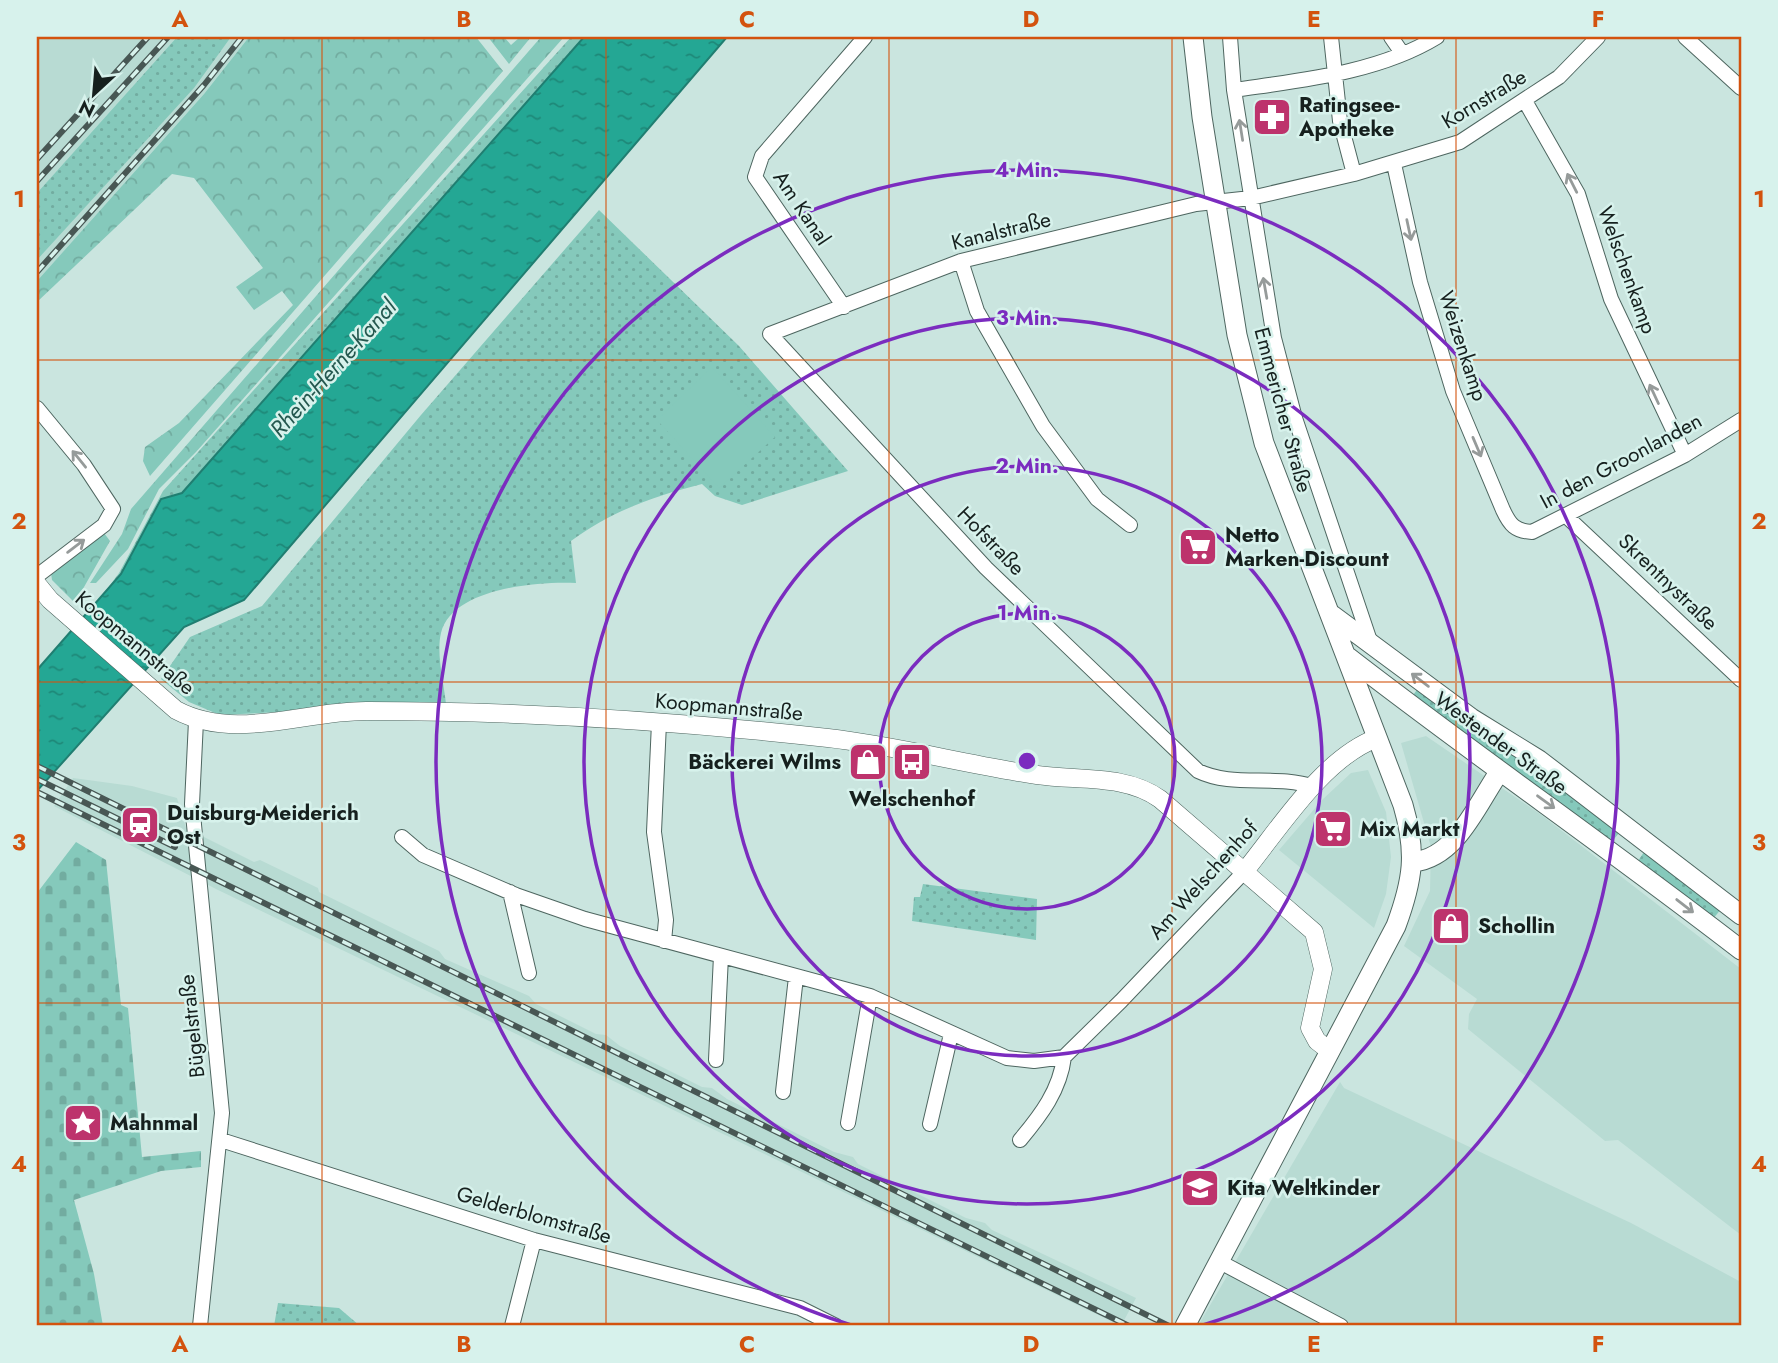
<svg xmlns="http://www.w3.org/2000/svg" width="1778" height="1363" font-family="Jost,sans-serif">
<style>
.built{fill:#b8dbd3}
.green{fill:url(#green-dots)}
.forest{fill:url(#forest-crowns)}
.cemetery{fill:url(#cemetery-stones)}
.pitch{fill:#85c9bb}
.water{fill:url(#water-ripples);stroke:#207e71;stroke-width:2}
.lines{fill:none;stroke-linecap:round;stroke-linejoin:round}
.minor-casing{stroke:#4e6660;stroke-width:16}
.tertiary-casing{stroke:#4e6660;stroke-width:19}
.secondary-casing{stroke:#4e6660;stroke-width:21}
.minor{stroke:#fff;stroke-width:14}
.tertiary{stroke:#fff;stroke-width:18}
.secondary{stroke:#fff;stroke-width:19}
.rail-casing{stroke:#485754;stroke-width:6}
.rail{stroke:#d7f2ec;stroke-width:3.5;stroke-dasharray:10;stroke-linecap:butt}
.oneway{stroke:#969b9a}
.grid{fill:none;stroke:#d3530e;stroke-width:2;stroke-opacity:0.55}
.ring{fill:none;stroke:#7b2cbf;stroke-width:3.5}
.labels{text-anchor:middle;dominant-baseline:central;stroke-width:5;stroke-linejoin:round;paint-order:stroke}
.street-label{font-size:21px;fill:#16201e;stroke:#d7f2ec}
.poi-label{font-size:21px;font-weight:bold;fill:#16201e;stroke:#d7f2ec;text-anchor:start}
.water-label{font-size:23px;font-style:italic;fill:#25584f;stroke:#d7f2ec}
.centre{fill:#7b2cbf;stroke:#d7f2ec;stroke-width:3.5}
.ring-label{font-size:21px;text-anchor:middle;font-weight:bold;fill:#7b2cbf;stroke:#d7f2ec;stroke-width:5;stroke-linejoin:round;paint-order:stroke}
.neatline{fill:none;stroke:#d3530e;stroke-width:2.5}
.grid-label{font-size:23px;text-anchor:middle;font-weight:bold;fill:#d3530e}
</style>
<defs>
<pattern id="green-dots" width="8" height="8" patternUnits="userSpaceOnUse" patternTransform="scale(1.75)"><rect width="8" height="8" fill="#85c9bb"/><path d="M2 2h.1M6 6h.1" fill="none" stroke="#72aca0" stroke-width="1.8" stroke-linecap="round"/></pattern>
<pattern id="forest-crowns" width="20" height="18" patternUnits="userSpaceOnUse" patternTransform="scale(1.75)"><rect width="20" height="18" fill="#85c9bb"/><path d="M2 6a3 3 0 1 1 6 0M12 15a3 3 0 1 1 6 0" fill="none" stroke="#72aca0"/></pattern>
<pattern id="cemetery-stones" width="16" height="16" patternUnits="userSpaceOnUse" patternTransform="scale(1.75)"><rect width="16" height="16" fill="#85c9bb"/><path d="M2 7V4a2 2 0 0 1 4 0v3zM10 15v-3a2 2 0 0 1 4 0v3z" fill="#72aca0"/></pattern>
<pattern id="water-ripples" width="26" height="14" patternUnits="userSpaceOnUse" patternTransform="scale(1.75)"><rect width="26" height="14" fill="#24a794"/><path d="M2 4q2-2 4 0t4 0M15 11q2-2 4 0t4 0" fill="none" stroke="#1e8878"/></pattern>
</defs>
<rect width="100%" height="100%" fill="#cae5df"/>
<!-- built -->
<path class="built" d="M 37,37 L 177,37 L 37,193 Z
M 231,37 L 249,37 L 204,94 L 37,281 L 37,260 L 193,88 Z
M 1426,736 L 1540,814 L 1741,969 L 1741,1235 L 1618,1140 L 1605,1141 L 1468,1029 L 1469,1014 L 1477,999 L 1404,946 L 1430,891 L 1431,847 L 1401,743 Z
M 1368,770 L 1386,812 L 1391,857 L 1386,894 L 1374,928 L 1279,850 L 1323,799 L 1351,773 Z
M 73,778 L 132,786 L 177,798 L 186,828 L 254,862 L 260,860 L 318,888 L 319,892 L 439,951 L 445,959 L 529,996 L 536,1004 L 596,1034 L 606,1035 L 620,1046 L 702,1087 L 712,1088 L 727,1099 L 834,1152 L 853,1157 L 858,1164 L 966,1218 L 985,1223 L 992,1230 L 1136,1298 L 1121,1326 L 218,890 L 54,806 Z
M 1340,1082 L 1344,1088 L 1631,1223 L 1741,1282 L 1741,1326 L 1198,1326 Z"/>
<!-- green -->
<path class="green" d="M 177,37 L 231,37 L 194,88 L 37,260 L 37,193 Z
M 571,37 L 584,37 L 182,493 L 160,499 L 121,574 L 102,596 L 119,573 L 163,491 Z
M 599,210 L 739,346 L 848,471 L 742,505 L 715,496 L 702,484 C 654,496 612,511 571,541 L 576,583 C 539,581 452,588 441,633 C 436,654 444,683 446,704 L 220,715 L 189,702 L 161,679 L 190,637 L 262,606 L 421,415 Z
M 1419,687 L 1624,827 L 1609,845 L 1411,698 Z
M 1644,852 L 1722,908 L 1712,920 L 1638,861 Z
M 923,884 L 1037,899 L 1036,940 L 912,921 L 914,897 L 920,897 Z
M 278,1303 L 339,1308 L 360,1326 L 274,1326 Z"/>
<!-- forest -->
<path class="forest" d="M 249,37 L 476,37 L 503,71 L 150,476 L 143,461 L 145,447 L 179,423 L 293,305 L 282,291 L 254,310 L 236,287 L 263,268 L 194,178 L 172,174 L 37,302 L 37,281 L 204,94 Z
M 488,37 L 504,37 L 511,45 L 520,37 L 531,37 L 509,64 Z
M 541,37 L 564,37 L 196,452 L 159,489 L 128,549 L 96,583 L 90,583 L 122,534 L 131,509 Z
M 104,533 L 110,541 L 75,603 L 52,580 L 51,573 Z"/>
<!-- cemetery -->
<path class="cemetery" d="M 76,842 L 106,860 L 121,1005 L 128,1008 L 142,1157 L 201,1151 L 201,1167 L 161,1171 L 74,1200 L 94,1274 L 103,1326 L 37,1326 L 37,893 Z"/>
<!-- pitch -->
<path class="pitch" d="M 712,367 L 775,437 L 719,488 L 657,420 Z"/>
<!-- water -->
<path class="water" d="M 584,37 L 727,37 L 244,600 L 184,627 L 37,791 L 37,670 L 121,574 L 161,499 L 182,493 Z"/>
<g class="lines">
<!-- minor casing -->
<g class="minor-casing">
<path id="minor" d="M 1230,37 L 1234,90 L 1274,338 L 1295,418 L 1371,644
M 1331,37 L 1340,121 L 1354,174
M 1391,37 L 1402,53
M 1685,37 L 1741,88
M 1234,90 C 1302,80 1378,73 1437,37
M 1525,101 L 1578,194 L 1611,299 L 1685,455
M 1394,164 L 1420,282 L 1453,391 L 1503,510 C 1510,525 1515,531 1532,532 L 1685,455 L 1741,420
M 961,261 L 977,311 L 1043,426 L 1097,499 L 1130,525
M 844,307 L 755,177 L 762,156 L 865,37
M 37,408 L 84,465 L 113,509 L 104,525 L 37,576
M 1565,515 L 1741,680
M 196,721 L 192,804 L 222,1113 L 200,1326
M 659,723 L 654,832 L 666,920 L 664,941
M 1314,787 C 1276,774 1233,788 1198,771 L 986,568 L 770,334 L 961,261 L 1196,204 L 1251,198 L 1354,174 L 1460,142 L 1559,77 L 1598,37
M 402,837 L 423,855 L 516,895 L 585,919 L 870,996 L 1007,1058 L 1034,1061 L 1064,1057 L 1121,1001 L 1244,872
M 510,892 L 529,973
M 716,1060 L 721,956
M 783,1092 L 796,977
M 848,1123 L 870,996
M 930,1124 L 951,1034
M 221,1140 L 534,1240 L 800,1308 L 836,1326
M 1020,1140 C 1041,1115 1060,1090 1064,1057
M 1220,1262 L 1341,1326
M 512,1326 L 534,1240"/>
</g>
<!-- tertiary casing -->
<g class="tertiary-casing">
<path id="tertiary" d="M 37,584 L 50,600 L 176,710 C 236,742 305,710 368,711 C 522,711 675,721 828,738 C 899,746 967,765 1037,775 C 1078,781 1125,774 1160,799 L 1314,932 L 1323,969 L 1310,1028 L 1317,1041 L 1330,1051
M 1244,872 C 1280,828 1323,758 1377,738"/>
</g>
<!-- secondary casing -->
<g class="secondary-casing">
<path id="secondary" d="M 1332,615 L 1471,718 L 1539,760 L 1741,915
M 1348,657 C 1477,757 1612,850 1741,950
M 1414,862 C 1457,857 1477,804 1500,771
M 1185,1326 L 1396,926 C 1413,880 1417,853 1403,805 L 1264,443 L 1237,335 L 1202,117 L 1193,37"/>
</g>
<!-- minor -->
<use href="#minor" class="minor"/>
<!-- tertiary -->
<use href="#tertiary" class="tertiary"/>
<!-- secondary -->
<use href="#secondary" class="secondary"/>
<!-- rail casing -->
<g class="rail-casing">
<path id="rail" d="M 37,159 L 148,37
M 37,181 L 168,37
M 37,272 L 204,85 L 242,37
M 37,766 L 1169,1326
M 37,779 L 175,847
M 37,792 L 1129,1326"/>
</g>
<!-- rail -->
<use href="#rail" class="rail"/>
</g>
<!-- one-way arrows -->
<defs><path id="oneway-shaft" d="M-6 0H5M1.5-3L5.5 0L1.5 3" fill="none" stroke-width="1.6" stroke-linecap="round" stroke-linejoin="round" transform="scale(1.75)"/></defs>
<g class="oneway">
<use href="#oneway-shaft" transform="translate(1241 130) rotate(-99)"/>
<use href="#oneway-shaft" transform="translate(1572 183) rotate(-117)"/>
<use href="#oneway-shaft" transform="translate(1409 230) rotate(78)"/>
<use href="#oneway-shaft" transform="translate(1265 288) rotate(-100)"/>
<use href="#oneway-shaft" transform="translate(1654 394) rotate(-115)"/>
<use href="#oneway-shaft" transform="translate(1477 447) rotate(67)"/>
<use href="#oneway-shaft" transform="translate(79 459) rotate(-129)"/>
<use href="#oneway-shaft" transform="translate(76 546) rotate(-37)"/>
<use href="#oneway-shaft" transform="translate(1420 680) rotate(-143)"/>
<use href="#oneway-shaft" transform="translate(1546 802) rotate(36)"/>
<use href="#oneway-shaft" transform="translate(1685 906) rotate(38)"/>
</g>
<!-- grid -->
<path class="grid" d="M 322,37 L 322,1326M 606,37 L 606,1326M 889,37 L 889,1326M 1172,37 L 1172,1326M 1456,37 L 1456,1326M 37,360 L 1741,360M 37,682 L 1741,682M 37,1003 L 1741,1003"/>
<!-- distance rings -->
<g class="ring">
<circle cx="1027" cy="761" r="148"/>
<circle cx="1027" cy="761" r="295"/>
<circle cx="1027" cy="761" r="443"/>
<path d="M854 1326A591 591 0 1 1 1200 1326"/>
</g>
<!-- icons -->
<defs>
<g id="pharmacy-square" transform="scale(2.0125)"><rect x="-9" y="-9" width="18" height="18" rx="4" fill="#bd336c" stroke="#d7f2ec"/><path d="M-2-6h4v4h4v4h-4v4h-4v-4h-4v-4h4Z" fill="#fff"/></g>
<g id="supermarket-square" transform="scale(2.0125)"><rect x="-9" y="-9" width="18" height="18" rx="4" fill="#bd336c" stroke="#d7f2ec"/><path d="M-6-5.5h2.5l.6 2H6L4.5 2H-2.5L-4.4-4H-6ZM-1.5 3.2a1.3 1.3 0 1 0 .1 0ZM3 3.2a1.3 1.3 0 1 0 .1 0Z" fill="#fff"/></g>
<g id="shop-square" transform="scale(2.0125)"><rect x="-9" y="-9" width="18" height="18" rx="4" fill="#bd336c" stroke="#d7f2ec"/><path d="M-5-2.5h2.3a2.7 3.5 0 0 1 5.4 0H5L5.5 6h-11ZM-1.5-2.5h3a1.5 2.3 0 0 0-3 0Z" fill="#fff"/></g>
<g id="bus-square" transform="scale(2.0125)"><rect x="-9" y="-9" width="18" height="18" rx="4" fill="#bd336c" stroke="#d7f2ec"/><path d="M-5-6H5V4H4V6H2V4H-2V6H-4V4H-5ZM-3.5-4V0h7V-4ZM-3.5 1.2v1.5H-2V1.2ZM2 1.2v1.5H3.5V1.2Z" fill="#fff"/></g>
<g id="station-square" transform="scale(2.0125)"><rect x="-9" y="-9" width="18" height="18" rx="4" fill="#bd336c" stroke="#d7f2ec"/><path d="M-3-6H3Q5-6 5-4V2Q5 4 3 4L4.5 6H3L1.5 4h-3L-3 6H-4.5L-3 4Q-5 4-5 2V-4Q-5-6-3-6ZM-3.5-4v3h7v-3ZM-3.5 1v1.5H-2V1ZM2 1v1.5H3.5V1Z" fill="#fff"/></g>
<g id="sight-square" transform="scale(2.0125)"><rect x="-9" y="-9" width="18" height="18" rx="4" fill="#bd336c" stroke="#d7f2ec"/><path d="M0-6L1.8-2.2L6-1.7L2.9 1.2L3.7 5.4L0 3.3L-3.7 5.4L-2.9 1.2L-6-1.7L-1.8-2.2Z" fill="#fff"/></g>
<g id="school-square" transform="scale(2.0125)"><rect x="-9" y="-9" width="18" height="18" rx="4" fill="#bd336c" stroke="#d7f2ec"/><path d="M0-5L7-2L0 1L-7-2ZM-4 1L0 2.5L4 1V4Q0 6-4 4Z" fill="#fff"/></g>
</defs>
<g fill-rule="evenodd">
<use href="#pharmacy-square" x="1272" y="117"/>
<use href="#supermarket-square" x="1198" y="547"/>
<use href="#shop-square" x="868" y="762"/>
<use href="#bus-square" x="912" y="762"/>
<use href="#station-square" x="140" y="825"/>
<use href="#supermarket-square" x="1333" y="829"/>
<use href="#shop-square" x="1451" y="926"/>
<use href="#sight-square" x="83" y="1123"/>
<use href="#school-square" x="1200" y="1188"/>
</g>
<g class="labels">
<!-- street labels -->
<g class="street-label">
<text transform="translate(1484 99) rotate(-31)">Kornstraße</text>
<text transform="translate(802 208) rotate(56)">Am Kanal</text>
<text transform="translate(1001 231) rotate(-14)">Kanalstraße</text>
<text transform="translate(1627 270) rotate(70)">Welschenkamp</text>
<text transform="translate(1463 346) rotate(72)">Weizenkamp</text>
<text transform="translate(1283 410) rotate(75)">Emmericher Straße</text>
<text transform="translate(1621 461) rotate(-28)">In den Groonlanden</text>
<text transform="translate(991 541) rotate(46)">Hofstraße</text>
<text transform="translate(1668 582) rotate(44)">Skrentnystraße</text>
<text transform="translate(135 643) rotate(40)">Koopmannstraße</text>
<text transform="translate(729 707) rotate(5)">Koopmannstraße</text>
<text transform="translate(1501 743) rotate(36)">Westender Straße</text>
<text transform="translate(1203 880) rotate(-48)">Am Welschenhof</text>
<text transform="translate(192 1026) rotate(-96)">Bügelstraße</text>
<text transform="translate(534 1215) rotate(16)">Gelderblomstraße</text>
</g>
<!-- poi labels -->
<g class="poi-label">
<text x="1299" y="105">Ratingsee-<tspan x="1299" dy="24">Apotheke</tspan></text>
<text x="1225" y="535">Netto<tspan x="1225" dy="24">Marken-Discount</tspan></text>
<text x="841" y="762" text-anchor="end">Bäckerei Wilms</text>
<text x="912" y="799" text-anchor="middle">Welschenhof</text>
<text x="167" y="813">Duisburg-Meiderich<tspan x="167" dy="24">Ost</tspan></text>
<text x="1360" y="829">Mix Markt</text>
<text x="1478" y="926">Schollin</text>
<text x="110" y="1123">Mahnmal</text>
<text x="1227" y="1188">Kita Weltkinder</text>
</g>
<!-- water labels -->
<g class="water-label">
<text transform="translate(333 368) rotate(-48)">Rhein-Herne-Kanal</text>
</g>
</g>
<circle cx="1027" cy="761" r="10" class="centre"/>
<g class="ring-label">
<text x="1027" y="177">4 Min.</text>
<text x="1027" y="325">3 Min.</text>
<text x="1027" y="473">2 Min.</text>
<text x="1027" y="620">1 Min.</text>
</g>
<!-- border -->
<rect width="1778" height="1363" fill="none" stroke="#d7f2ec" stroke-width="77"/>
<!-- north arrow -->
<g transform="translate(94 94) rotate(206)" stroke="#d7f2ec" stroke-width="5" paint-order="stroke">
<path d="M0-5L12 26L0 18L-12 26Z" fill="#16201e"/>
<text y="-10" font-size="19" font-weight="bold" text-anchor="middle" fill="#16201e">N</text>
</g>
<rect x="38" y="38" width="1702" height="1286" class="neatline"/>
<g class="grid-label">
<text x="180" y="27">A</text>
<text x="464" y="27">B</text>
<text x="747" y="27">C</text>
<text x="1031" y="27">D</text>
<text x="1314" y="27">E</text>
<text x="1598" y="27">F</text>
<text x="19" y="207">1</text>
<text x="1759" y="207">1</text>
<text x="19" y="529">2</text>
<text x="1759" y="529">2</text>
<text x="19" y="850">3</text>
<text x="1759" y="850">3</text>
<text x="19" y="1172">4</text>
<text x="1759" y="1172">4</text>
<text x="180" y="1352">A</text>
<text x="464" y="1352">B</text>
<text x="747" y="1352">C</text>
<text x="1031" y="1352">D</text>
<text x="1314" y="1352">E</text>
<text x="1598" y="1352">F</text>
</g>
</svg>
